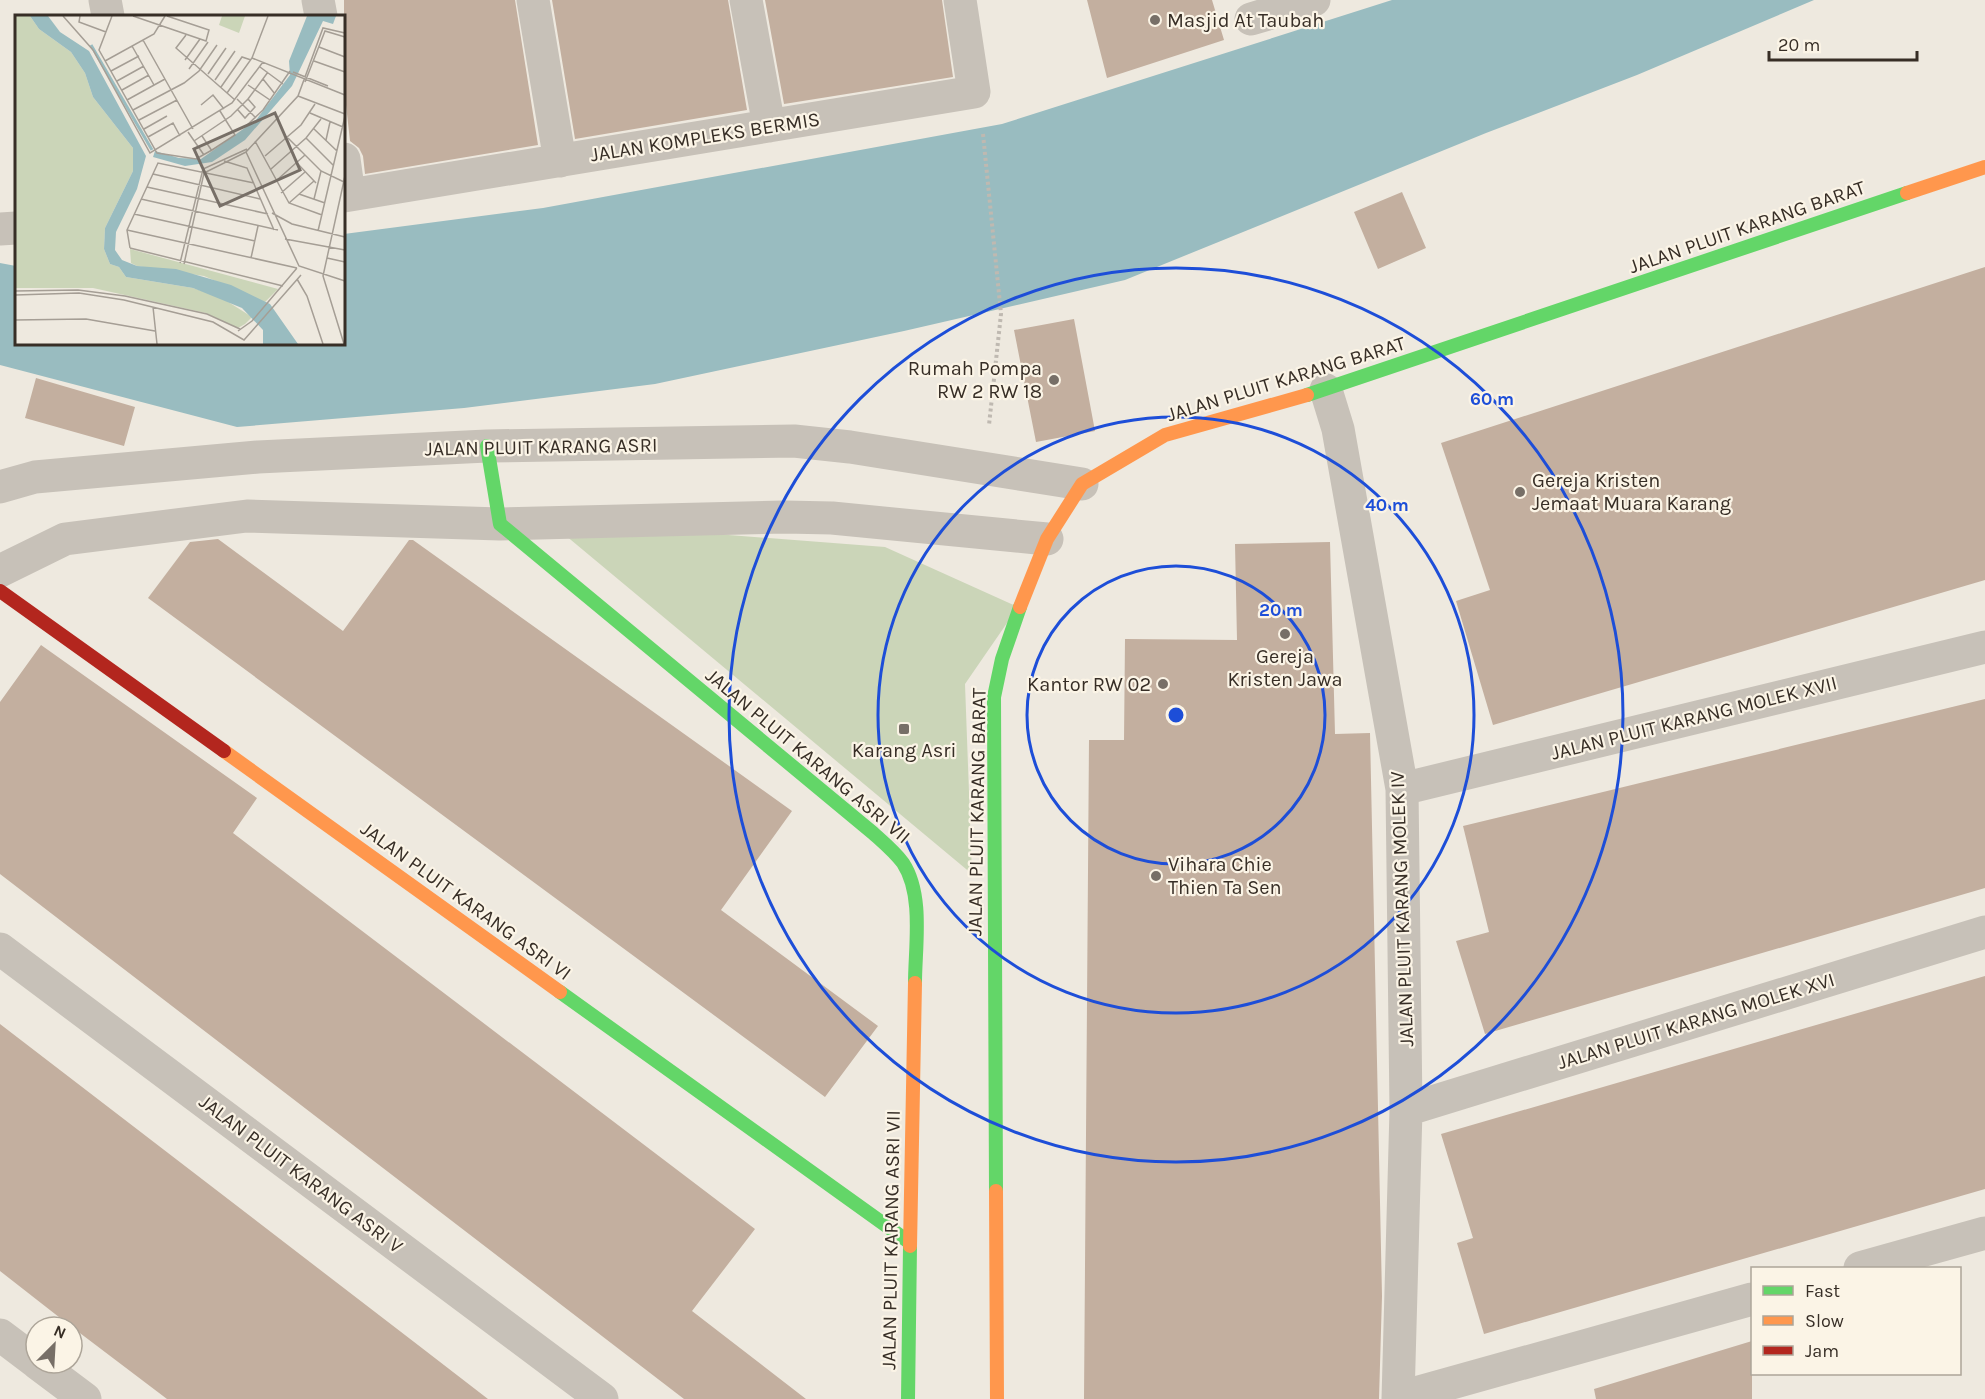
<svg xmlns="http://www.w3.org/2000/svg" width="1985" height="1399" font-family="Karla,sans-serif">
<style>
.green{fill:#cbd5b8}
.water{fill:#99bcc0}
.building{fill:#c3af9f}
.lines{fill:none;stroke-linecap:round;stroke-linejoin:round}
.path{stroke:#bfb9b1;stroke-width:4;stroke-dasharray:3 3;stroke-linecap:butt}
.street{stroke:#c7c1b8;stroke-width:33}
.fast{stroke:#63d668;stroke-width:14}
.slow{stroke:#ff974d;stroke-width:14}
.jam{stroke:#b3261e;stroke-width:14}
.ring{fill:none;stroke:#1d4ed8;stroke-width:3}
.poi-dot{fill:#776f67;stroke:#fbf4e6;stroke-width:2}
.labels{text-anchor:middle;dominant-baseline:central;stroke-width:4.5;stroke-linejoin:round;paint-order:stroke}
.poi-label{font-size:20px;fill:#372e26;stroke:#fbf4e6;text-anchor:start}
.street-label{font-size:20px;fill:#372e26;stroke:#fbf4e6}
.inset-river{fill:none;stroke:#99bcc0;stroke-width:3}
.inset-road{fill:none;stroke:#a59e95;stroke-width:1.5}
.view{fill:#776f67;fill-opacity:0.15;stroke:#776f67;stroke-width:3}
.inset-edge{fill:none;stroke:#372e26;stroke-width:3}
.centre{fill:#1d4ed8;stroke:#fbf4e6;stroke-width:3}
.ring-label{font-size:18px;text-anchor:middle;font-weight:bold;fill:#1d4ed8;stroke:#fbf4e6;stroke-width:4.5;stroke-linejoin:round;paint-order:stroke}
</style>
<rect width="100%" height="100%" fill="#eee9df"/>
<!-- green -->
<path class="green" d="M 541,515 L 560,522 L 885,547 L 1018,607 L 965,684 L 972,874 Z"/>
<!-- water -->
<path class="water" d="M 1392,0 L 1814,0 L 1637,75 L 1486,133 L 1125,280 L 904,331 L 655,384 L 464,408 L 237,427 L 0,365 L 0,263 L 16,266 L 16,344 L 344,344 L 344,234 L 543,208 L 1002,124 Z"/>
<!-- building -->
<path class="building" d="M 344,0 L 515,0 L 538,145 L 365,174 L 363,156 L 359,148 L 350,141 L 344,87 Z
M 552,0 L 728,0 L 747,110 L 575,139 Z
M 765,0 L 942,0 L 953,77 L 784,104 Z
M 1087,0 L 1212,0 L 1224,40 L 1107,78 Z
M 1402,192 L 1426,248 L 1378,269 L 1354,212 Z
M 1985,267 L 1985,580 L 1493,725 L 1456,601 L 1490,590 L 1441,443 Z
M 1074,319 L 1095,431 L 1036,442 L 1014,330 Z
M 36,378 L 135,407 L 124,446 L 25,418 Z
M 218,539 L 343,631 L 409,540 L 413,540 L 792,811 L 721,910 L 878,1026 L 825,1097 L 148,598 L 190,542 Z
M 1330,542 L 1335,734 L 1370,733 L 1382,1296 L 1379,1399 L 1084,1399 L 1089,740 L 1124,740 L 1125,639 L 1237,640 L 1235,544 Z
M 41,645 L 257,798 L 233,833 L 755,1229 L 692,1311 L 806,1399 L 684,1399 L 0,874 L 0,702 Z
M 1985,699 L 1985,888 L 1485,1034 L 1456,941 L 1489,932 L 1463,826 Z
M 1985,976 L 1985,1189 L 1484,1334 L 1457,1243 L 1473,1238 L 1441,1134 Z
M 0,1024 L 418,1345 L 488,1399 L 167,1399 L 64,1321 L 0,1271 Z
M 1752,1341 L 1752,1399 L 1596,1399 L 1594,1389 Z"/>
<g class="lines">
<!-- path -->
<path class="path" d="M 983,134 L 1001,314 L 989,425"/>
<!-- street -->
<path class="street" d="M 105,0 L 108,16
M 318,0 L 321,16
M 533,0 L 560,161
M 746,0 L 769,126
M 1251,19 L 1314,0
M 344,159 L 349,195
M 344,196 L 974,92 L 960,0
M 0,229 L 16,228
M 1326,390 L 1338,429 L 1402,789 L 1406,1110 L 1398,1399
M 0,487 L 35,477 L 258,457 L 487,446 L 794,441 L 850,447 L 1082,484
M 0,571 L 65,539 L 247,516 L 500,524 L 785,517 L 832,518 L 1047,539
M 1402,789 L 1985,647
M 0,949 L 602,1399
M 1406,1110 L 1985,932
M 1860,1268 L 1985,1233
M 0,1335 L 36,1362
M 37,1363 L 85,1399
M 1398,1398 L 1752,1299"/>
<!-- fast -->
<path class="fast" d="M 1307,395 L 1907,193
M 487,446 L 500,524 L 873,833 C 883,842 895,852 903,863 C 924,895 915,947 915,983
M 560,992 L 909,1242
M 996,1191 L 994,697 L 1002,659 L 1020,607
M 908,1399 L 910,1246"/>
<!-- slow -->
<path class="slow" d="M 1907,193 L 1985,167
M 1020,607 L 1047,539 L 1082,484 L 1165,435 L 1307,395
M 224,751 L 560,992
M 996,1191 L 997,1399
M 910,1246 L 915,983"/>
<!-- jam -->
<path class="jam" d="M 0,591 L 224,751"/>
</g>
<!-- distance rings -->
<g class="ring">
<circle cx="1176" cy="715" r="149"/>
<circle cx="1176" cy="715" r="298"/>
<circle cx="1176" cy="715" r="447"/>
</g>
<!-- markers -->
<g class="poi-dot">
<circle cx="1155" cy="20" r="6"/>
<circle cx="1054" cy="380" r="6"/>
<circle cx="1520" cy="492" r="6"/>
<circle cx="1285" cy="634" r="6"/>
<circle cx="1163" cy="684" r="6"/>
<rect x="898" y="723" width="12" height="12" rx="3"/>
<circle cx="1156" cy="876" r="6"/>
</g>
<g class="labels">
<!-- poi labels -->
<g class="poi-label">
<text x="1167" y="20">Masjid At Taubah</text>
<text x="1042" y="368" text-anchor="end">Rumah Pompa<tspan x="1042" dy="23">RW 2 RW 18</tspan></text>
<text x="1532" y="480">Gereja Kristen<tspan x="1532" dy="23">Jemaat Muara Karang</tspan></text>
<text x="1285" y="656" text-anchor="middle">Gereja<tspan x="1285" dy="23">Kristen Jawa</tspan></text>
<text x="1151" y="684" text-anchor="end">Kantor RW 02</text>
<text x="904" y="750" text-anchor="middle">Karang Asri</text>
<text x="1168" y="864">Vihara Chie<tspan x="1168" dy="23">Thien Ta Sen</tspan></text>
</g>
<!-- street labels -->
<g class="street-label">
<text transform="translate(705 137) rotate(-9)">JALAN KOMPLEKS BERMIS</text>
<text transform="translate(1747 227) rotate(-19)">JALAN PLUIT KARANG BARAT</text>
<text transform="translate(1286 379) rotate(-17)">JALAN PLUIT KARANG BARAT</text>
<text transform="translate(541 447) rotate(-1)">JALAN PLUIT KARANG ASRI</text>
<text transform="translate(1694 718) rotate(-14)">JALAN PLUIT KARANG MOLEK XVII</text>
<text transform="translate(808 756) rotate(40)">JALAN PLUIT KARANG ASRI VII</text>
<text transform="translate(977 812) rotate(-89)">JALAN PLUIT KARANG BARAT</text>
<text transform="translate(466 901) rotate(36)">JALAN PLUIT KARANG ASRI VI</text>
<text transform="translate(1402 909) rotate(-92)">JALAN PLUIT KARANG MOLEK IV</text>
<text transform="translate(1696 1021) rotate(-17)">JALAN PLUIT KARANG MOLEK XVI</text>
<text transform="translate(301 1174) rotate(37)">JALAN PLUIT KARANG ASRI V</text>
<text transform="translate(891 1240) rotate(-89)">JALAN PLUIT KARANG ASRI VII</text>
</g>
</g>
<!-- overview -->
<g transform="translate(15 15)">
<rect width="330" height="330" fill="#eee9df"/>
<path d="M 0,1 L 15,1 L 24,14 L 56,37 L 70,58 L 78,82 L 118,133 L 118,156 L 90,213 L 89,234 L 95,249 L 104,252 L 111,262 L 178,273 L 207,283 L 237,302 L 230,309 L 223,313 L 191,298 L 78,273 L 0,273 ZM 207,1 L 230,1 L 224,18 L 204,10 ZM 115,234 L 263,274 L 250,287 L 189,261 L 122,251 L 116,248 Z" fill="#cbd5b8"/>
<path d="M 15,1 L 33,1 L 45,17 L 74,36 L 131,141 L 122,174 L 101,217 L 100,235 L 107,245 L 122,251 L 161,254 L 216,270 L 255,289 L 283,329 L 248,329 L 248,315 L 227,293 L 178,273 L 111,262 L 104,252 L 95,249 L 89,234 L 90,213 L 118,156 L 118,133 L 78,82 L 70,58 L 56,37 L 24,14 ZM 292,1 L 321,1 L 318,9 L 308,6 L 277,71 L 230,125 L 197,147 L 170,151 L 138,142 L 140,136 L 164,143 L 186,144 L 241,105 L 275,60 L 274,46 Z" fill="#99bcc0"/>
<path class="inset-river" d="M 76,30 L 137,135"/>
<path class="inset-road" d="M 48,1 L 78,35 L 135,138 L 217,88 L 248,47M 65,1 L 64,7 L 91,17M 97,1 L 84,35 L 142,138 L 181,144 L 197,135 L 220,120 L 205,96M 118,1 L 191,26 L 194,15 L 152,1M 330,18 L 308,13 L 283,81 L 231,137 L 284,251 L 330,266M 171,20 L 161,33 L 220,85M 128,25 L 178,114M 117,31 L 139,70M 304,32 L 330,42M 237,43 L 330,80M 170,45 L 185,24M 90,46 L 139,19 L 150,1M 299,46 L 330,57M 245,52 L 268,69M 174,54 L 193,27M 96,56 L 124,41M 278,57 L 313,71M 193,59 L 211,33M 248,64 L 260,79M 200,65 L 220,36M 102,66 L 129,51M 290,67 L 310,16 L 330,22M 233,70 L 255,85M 206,72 L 227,42 L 236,45M 107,75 L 134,60M 212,78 L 237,43 L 253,1M 283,81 L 330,99M 222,84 L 241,103M 112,85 L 150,64M 186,90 L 198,80 L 209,94M 118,95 L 169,68 L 184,56 L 202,30M 223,95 L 230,103 L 240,92 L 233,84 L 253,57M 295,98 L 328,112M 124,105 L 162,85M 230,112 L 248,95 L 275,56M 129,114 L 152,101M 299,114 L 322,136M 173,117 L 189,140M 187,121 L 197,136M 133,122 L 158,108 L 165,121M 273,123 L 306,156 L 329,167M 291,123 L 318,150M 311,125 L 315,107M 179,126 L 216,101 L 233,84M 240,126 L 274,188 L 307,200M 250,141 L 286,110 L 300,89M 209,146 L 232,153 L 259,215M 282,148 L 301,168M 256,154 L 291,123 L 306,104M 138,159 L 245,184M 262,165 L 290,140M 132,172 L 253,199M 266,178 L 290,157M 284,179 L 310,188M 126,184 L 263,215M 299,184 L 306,156M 274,188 L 299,166M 257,198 L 277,209 L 330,222M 119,199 L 240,226M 112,215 L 282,253M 303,216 L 330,101M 270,224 L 330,235M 115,233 L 112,215 L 143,148 L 239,168M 115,233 L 268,271M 236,243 L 243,211M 312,243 L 330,247M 165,248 L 188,154 L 232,134M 169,249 L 189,158 L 231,137M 282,264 L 292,281 L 308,329M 0,276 L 63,275 L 110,281 L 192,299 L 225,314M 0,280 L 64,278 L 109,285 L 198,307 L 229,325 L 286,260M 138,292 L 142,329M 0,305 L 71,304 L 140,316M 223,316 L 237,306 L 282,253M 329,329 L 308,261 L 330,161"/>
<path class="view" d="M 260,98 L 285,155 L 205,191 L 179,134 Z"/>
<rect width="330" height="330" class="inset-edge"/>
</g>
<circle cx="1176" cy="715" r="9" class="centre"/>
<g class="ring-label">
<text x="1492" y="405">60 m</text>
<text x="1387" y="511">40 m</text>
<text x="1281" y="616">20 m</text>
</g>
<!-- legend -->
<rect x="1751" y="1267" width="210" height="108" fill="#fbf4e6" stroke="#ada599" stroke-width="1.5"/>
<rect x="1763" y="1286" width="30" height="9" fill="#63d668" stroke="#ada599" stroke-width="1.5"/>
<text x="1805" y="1297" font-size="18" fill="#372e26">Fast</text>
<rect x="1763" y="1316" width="30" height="9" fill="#ff974d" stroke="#ada599" stroke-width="1.5"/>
<text x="1805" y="1327" font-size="18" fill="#372e26">Slow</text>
<rect x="1763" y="1346" width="30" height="9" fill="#b3261e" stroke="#ada599" stroke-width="1.5"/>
<text x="1805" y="1357" font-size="18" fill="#372e26">Jam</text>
<!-- north arrow -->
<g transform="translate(54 1345) rotate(24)"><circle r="28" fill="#fbf4e6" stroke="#ada599" stroke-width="1.5"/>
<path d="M0-4.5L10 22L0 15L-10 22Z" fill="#776f67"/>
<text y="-9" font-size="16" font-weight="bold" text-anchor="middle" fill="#372e26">N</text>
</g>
<!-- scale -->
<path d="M1769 51v9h148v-9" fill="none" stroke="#372e26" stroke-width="3"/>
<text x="1778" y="51" font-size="18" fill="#372e26" stroke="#fbf4e6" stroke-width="4.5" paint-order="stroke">20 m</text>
</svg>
